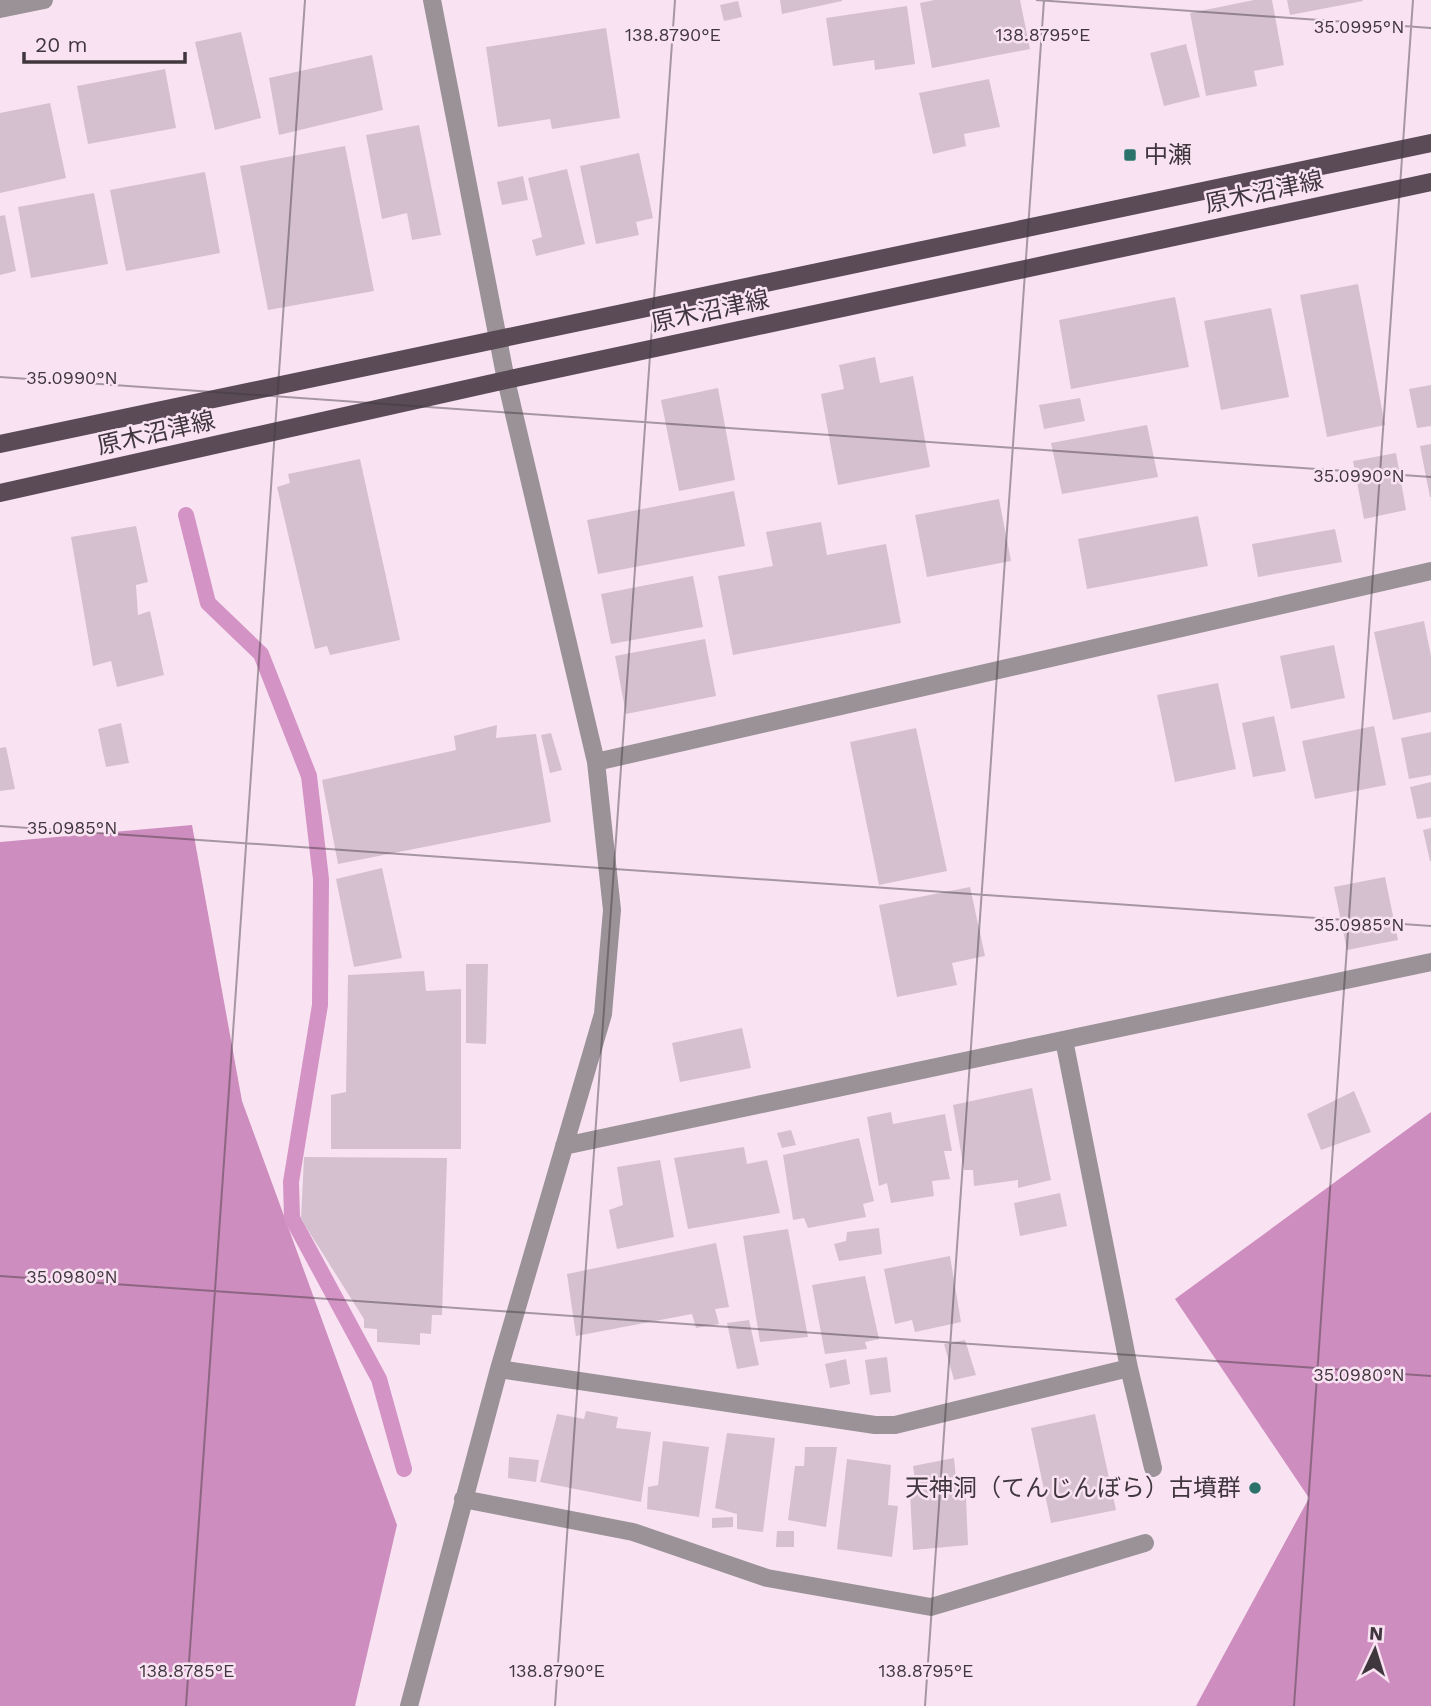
<svg xmlns="http://www.w3.org/2000/svg" width="1431" height="1706" font-family="'Work Sans','Noto Sans JP',sans-serif">
<style>
.forest{fill:#cd8dbe}
.lines{fill:none;stroke-linecap:round;stroke-linejoin:round}
.stream{stroke:#d493c5;stroke-width:16}
.building{fill:#d5c0cf}
.minor{stroke:#9b9298;stroke-width:18}
.major{stroke:#5a4b56;stroke-width:18}
.ticks{fill:none;stroke:#40373e;stroke-width:2;stroke-opacity:0.45}
.poi-dot{fill:#2b726b;stroke:#f9e3f3;stroke-width:2.5}
.labels{text-anchor:middle;dominant-baseline:central;stroke-width:5;stroke-linejoin:round;paint-order:stroke}
.poi-label{font-size:24px;fill:#40373e;stroke:#f9e3f3;text-anchor:start}
.street-label{font-size:24px;fill:#40373e;stroke:#f9e3f3}
.ticks-label{font-size:18px;text-anchor:middle;fill:#40373e;stroke:#f9e3f3;stroke-width:5;stroke-linejoin:round;paint-order:stroke}
</style>
<rect width="100%" height="100%" fill="#f9e3f3"/>
<!-- forest -->
<path class="forest" d="M 192,825 L 242,1101 L 397,1525 L 355,1706 L 0,1706 L 0,842 Z
M 1431,1112 L 1431,1706 L 1196,1706 L 1309,1498 L 1175,1299 Z"/>
<g class="lines">
<!-- stream -->
<path class="stream" d="M 186,515 L 208,603 L 261,654 L 309,776 L 321,879 L 320,1005 L 291,1182 L 292,1218 L 379,1379 L 404,1469"/>
</g>
<!-- building -->
<path class="building" d="M 780,0 L 842,0 L 842,1 L 782,14 Z
M 934,0 L 1020,0 L 1030,49 L 932,68 L 920,3 Z
M 1254,0 L 1272,0 L 1284,65 L 1254,71 L 1257,86 L 1206,96 L 1190,13 Z
M 1287,0 L 1362,0 L 1363,1 L 1290,15 Z
M 738,1 L 742,17 L 724,21 L 720,5 Z
M 907,6 L 915,64 L 875,70 L 874,60 L 833,66 L 826,18 Z
M 606,28 L 620,118 L 552,129 L 550,119 L 498,127 L 486,47 Z
M 241,32 L 261,118 L 215,130 L 195,42 Z
M 1186,44 L 1200,97 L 1164,106 L 1150,53 Z
M 372,55 L 383,110 L 279,135 L 269,78 Z
M 165,69 L 176,128 L 88,144 L 77,86 Z
M 989,79 L 1000,127 L 964,134 L 966,146 L 933,154 L 919,93 Z
M 50,103 L 66,178 L 0,193 L 0,113 Z
M 419,125 L 441,235 L 412,240 L 407,213 L 382,219 L 366,135 Z
M 345,146 L 374,291 L 268,310 L 240,166 Z
M 639,153 L 653,218 L 636,222 L 639,235 L 596,244 L 580,166 Z
M 567,169 L 585,244 L 536,256 L 532,240 L 542,237 L 528,178 Z
M 205,172 L 220,253 L 126,271 L 110,190 Z
M 523,176 L 528,200 L 502,205 L 497,182 Z
M 94,193 L 108,264 L 31,278 L 18,207 Z
M 5,215 L 16,271 L 0,275 L 0,216 Z
M 1358,284 L 1385,425 L 1327,437 L 1300,295 Z
M 1175,297 L 1189,367 L 1071,389 L 1059,320 Z
M 1271,308 L 1289,397 L 1221,410 L 1204,321 Z
M 875,357 L 880,383 L 913,376 L 930,467 L 838,485 L 821,394 L 844,389 L 839,365 Z
M 1431,385 L 1431,426 L 1417,428 L 1409,389 Z
M 718,388 L 735,480 L 679,491 L 661,400 Z
M 1080,398 L 1085,421 L 1044,429 L 1039,405 Z
M 1147,425 L 1158,477 L 1062,494 L 1051,443 Z
M 1431,444 L 1431,497 L 1430,497 L 1420,446 Z
M 1396,453 L 1406,510 L 1364,519 L 1353,461 Z
M 360,459 L 400,640 L 330,655 L 327,646 L 315,649 L 277,487 L 290,483 L 288,474 Z
M 734,491 L 745,546 L 598,574 L 587,520 Z
M 999,499 L 1011,561 L 927,577 L 915,515 Z
M 1198,516 L 1208,566 L 1087,589 L 1078,539 Z
M 821,522 L 827,555 L 886,544 L 901,623 L 733,655 L 718,576 L 773,566 L 766,532 Z
M 136,526 L 148,582 L 136,585 L 138,615 L 150,611 L 164,675 L 117,687 L 111,661 L 93,666 L 71,537 Z
M 1335,529 L 1342,562 L 1258,577 L 1252,544 Z
M 693,576 L 703,627 L 611,644 L 601,594 Z
M 1424,621 L 1431,656 L 1431,712 L 1393,720 L 1374,632 Z
M 705,639 L 716,696 L 626,714 L 615,656 Z
M 1334,645 L 1345,698 L 1291,709 L 1280,656 Z
M 1218,683 L 1236,769 L 1175,782 L 1157,695 Z
M 1274,716 L 1286,771 L 1253,777 L 1242,723 Z
M 121,723 L 129,763 L 106,767 L 98,729 Z
M 497,725 L 496,738 L 536,734 L 551,822 L 338,864 L 322,780 L 456,750 L 454,736 Z
M 1374,726 L 1386,785 L 1315,799 L 1302,741 Z
M 916,728 L 947,871 L 879,885 L 850,742 Z
M 1431,732 L 1431,775 L 1409,779 L 1401,738 Z
M 551,733 L 562,770 L 550,773 L 541,735 Z
M 6,747 L 15,789 L 0,791 L 0,748 Z
M 1431,782 L 1431,817 L 1417,819 L 1410,787 Z
M 1431,828 L 1431,861 L 1430,861 L 1423,830 Z
M 382,868 L 402,958 L 354,967 L 336,879 Z
M 1385,877 L 1398,940 L 1347,950 L 1334,887 Z
M 970,887 L 985,956 L 952,963 L 957,985 L 897,997 L 879,905 Z
M 466,964 L 488,964 L 486,1044 L 466,1043 Z
M 424,971 L 426,991 L 461,989 L 461,1149 L 331,1149 L 331,1095 L 346,1092 L 348,975 Z
M 742,1028 L 751,1068 L 680,1082 L 672,1043 Z
M 1032,1088 L 1051,1180 L 1018,1188 L 1018,1180 L 974,1186 L 973,1170 L 964,1170 L 953,1105 Z
M 1354,1091 L 1371,1132 L 1321,1150 L 1307,1114 Z
M 891,1112 L 893,1124 L 945,1114 L 952,1151 L 944,1151 L 950,1179 L 932,1181 L 934,1196 L 891,1203 L 887,1183 L 879,1186 L 867,1117 Z
M 791,1130 L 796,1145 L 782,1148 L 777,1133 Z
M 859,1138 L 874,1201 L 863,1204 L 866,1217 L 808,1228 L 804,1218 L 793,1220 L 783,1155 Z
M 744,1147 L 747,1164 L 767,1160 L 780,1213 L 688,1229 L 674,1158 Z
M 304,1157 L 447,1158 L 442,1315 L 432,1315 L 431,1334 L 420,1333 L 420,1345 L 377,1342 L 377,1329 L 364,1328 L 364,1319 L 301,1219 Z
M 660,1160 L 674,1237 L 617,1249 L 609,1210 L 623,1205 L 617,1167 Z
M 1060,1193 L 1067,1226 L 1020,1236 L 1014,1203 Z
M 879,1228 L 882,1254 L 839,1261 L 834,1244 L 846,1241 L 847,1232 Z
M 788,1229 L 808,1337 L 760,1342 L 743,1236 Z
M 716,1243 L 729,1307 L 715,1309 L 719,1324 L 696,1328 L 692,1314 L 576,1336 L 567,1274 Z
M 950,1256 L 961,1322 L 915,1332 L 912,1320 L 895,1324 L 884,1269 Z
M 865,1276 L 879,1339 L 865,1342 L 867,1349 L 825,1354 L 812,1285 Z
M 749,1320 L 759,1365 L 737,1369 L 727,1323 Z
M 965,1340 L 976,1375 L 954,1380 L 944,1344 Z
M 887,1357 L 891,1392 L 870,1395 L 865,1360 Z
M 846,1359 L 850,1384 L 830,1388 L 825,1364 Z
M 586,1411 L 618,1417 L 616,1428 L 651,1432 L 641,1502 L 540,1482 L 557,1414 L 584,1419 Z
M 1095,1414 L 1116,1510 L 1051,1523 L 1031,1428 Z
M 727,1433 L 775,1438 L 763,1532 L 737,1529 L 737,1514 L 715,1508 Z
M 663,1441 L 709,1447 L 699,1517 L 647,1509 L 648,1487 L 658,1485 Z
M 805,1447 L 837,1447 L 826,1527 L 788,1520 L 795,1466 L 804,1466 Z
M 509,1457 L 539,1460 L 536,1482 L 508,1478 Z
M 954,1458 L 958,1499 L 966,1498 L 968,1545 L 913,1550 L 910,1493 L 916,1489 L 913,1466 Z
M 847,1459 L 891,1465 L 888,1505 L 898,1506 L 892,1557 L 837,1549 Z
M 733,1517 L 733,1527 L 712,1528 L 712,1518 Z
M 777,1531 L 794,1531 L 794,1547 L 776,1547 Z"/>
<g class="lines">
<!-- minor -->
<path class="minor" d="M 0,9 L 44,0
M 596,762 L 1431,571
M 1064,1040 L 1129,1368 L 1153,1468
M 564,1146 L 1431,962
M 499,1369 L 875,1425 L 895,1425 L 1129,1368
M 463,1499 L 633,1532 L 767,1578 L 931,1607 L 1145,1543
M 409,1706 L 499,1369 L 603,1014 L 612,910 L 596,762 L 506,380 L 432,0"/>
<!-- major -->
<path class="major" d="M 0,444 L 1431,143
M 0,493 L 506,380 L 1431,182"/>
</g>
<!-- ticks -->
<path class="ticks" d="M 1036,0 L 1431,28M 0,377 L 1431,477M 0,826 L 1431,926M 0,1276 L 1431,1376M 186,1706 L 305,0M 555,1706 L 675,0M 925,1706 L 1044,0M 1294,1706 L 1413,0"/>
<!-- markers -->
<g class="poi-dot">
<rect x="1123" y="148" width="14" height="14" rx="3.5"/>
<circle cx="1255" cy="1488" r="7"/>
</g>
<g class="labels">
<!-- poi labels -->
<g class="poi-label">
<text x="1144" y="155">中瀬</text>
<text x="1241" y="1488" text-anchor="end">天神洞（てんじんぼら）古墳群</text>
</g>
<!-- street labels -->
<g class="street-label">
<text transform="translate(1264 192) rotate(-12)">原木沼津線</text>
<text transform="translate(710 311) rotate(-12)">原木沼津線</text>
<text transform="translate(156 433) rotate(-13)">原木沼津線</text>
</g>
</g>
<g class="ticks-label">
<text x="1359" y="33">35.0995°N</text>
<text x="673" y="41">138.8790°E</text>
<text x="1043" y="41">138.8795°E</text>
<text x="72" y="384">35.0990°N</text>
<text x="1359" y="482">35.0990°N</text>
<text x="72" y="834">35.0985°N</text>
<text x="1359" y="931">35.0985°N</text>
<text x="72" y="1283">35.0980°N</text>
<text x="1359" y="1381">35.0980°N</text>
<text x="187" y="1677">138.8785°E</text>
<text x="557" y="1677">138.8790°E</text>
<text x="926" y="1677">138.8795°E</text>
</g>
<!-- north arrow -->
<g transform="translate(1375 1650) rotate(4)" stroke="#f9e3f3" stroke-width="5" paint-order="stroke">
<path d="M0-5L12 26L0 18L-12 26Z" fill="#40373e"/>
<text y="-10" font-size="19" font-weight="bold" text-anchor="middle" fill="#40373e">N</text>
</g>
<!-- scale -->
<path d="M24 52v10h161v-10" fill="none" stroke="#40373e" stroke-width="3.5"/>
<text x="35" y="52" font-size="21" fill="#40373e" stroke="#f9e3f3" stroke-width="5" paint-order="stroke">20 m</text>
</svg>
